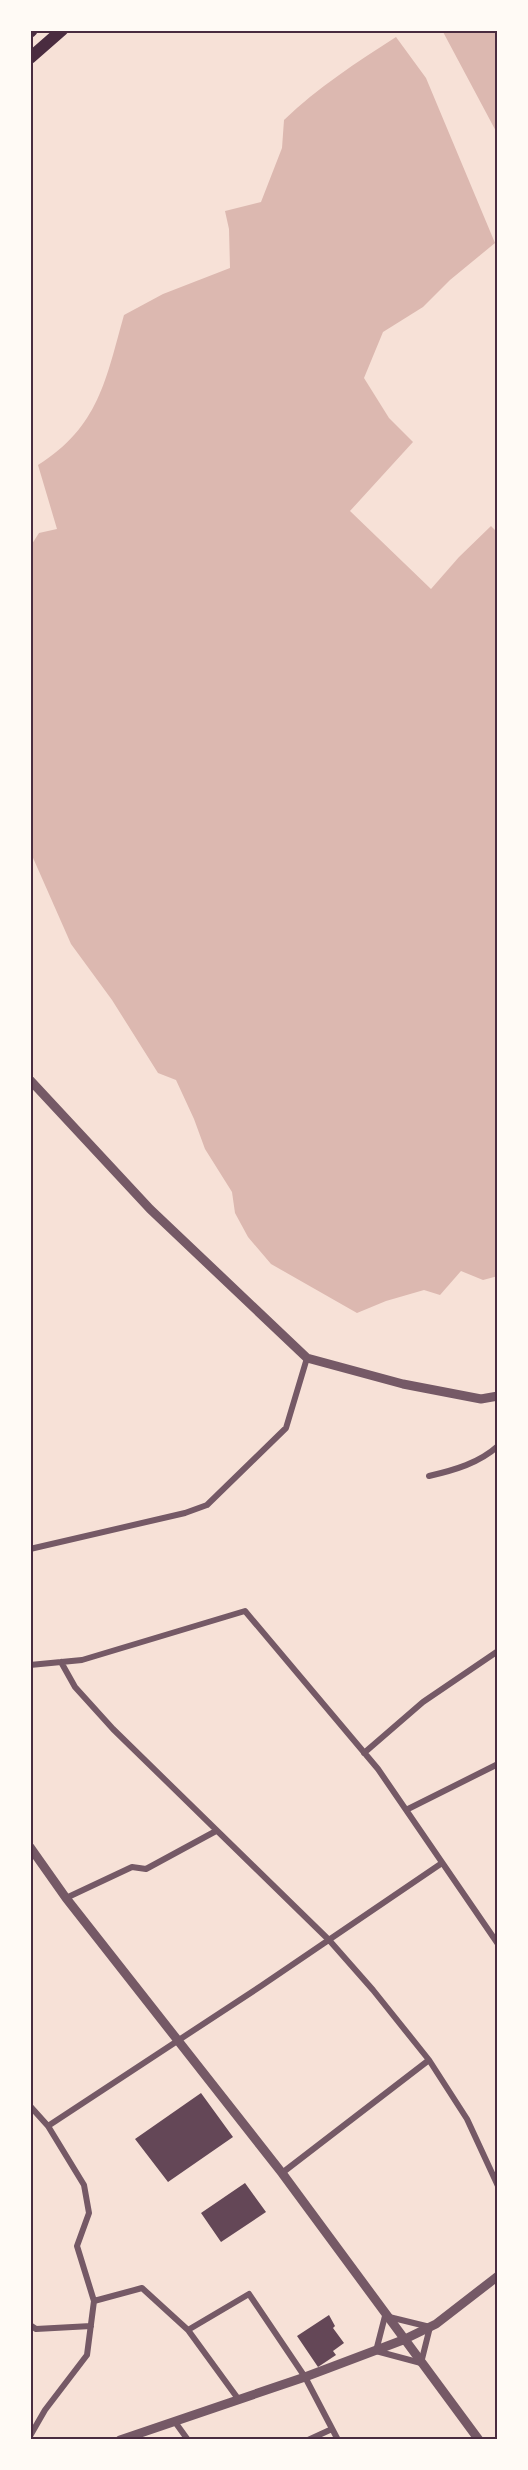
<svg xmlns="http://www.w3.org/2000/svg" width="528" height="2470" font-family="Roboto,sans-serif">
<style>
.water{fill:#dcb8b0}
.building{fill:#644757}
.lines{fill:none;stroke-linecap:round;stroke-linejoin:round}
.minor{stroke:#755966;stroke-width:6}
.tertiary{stroke:#755966;stroke-width:9}
.trunk{stroke:#4a2c40;stroke-width:12}
.neatline{fill:none;stroke:#4a2c40;stroke-width:2}
</style>
<rect width="100%" height="100%" fill="#f7e1d7"/>
<!-- water -->
<path class="water" d="M 442,30 L 498,30 L 498,135 Z
M 396,37 L 426,78 L 495,243 L 450,280 L 423,307 L 383,332 L 364,378 L 389,418 L 413,442 L 350,511 L 431,589 L 459,557 L 491,526 L 498,533 L 498,1276 L 483,1280 L 461,1271 L 440,1295 L 424,1290 L 386,1301 L 357,1313 L 271,1264 L 248,1237 L 235,1213 L 232,1192 L 205,1149 L 194,1119 L 176,1080 L 158,1073 L 112,1000 L 71,944 L 30,851 L 30,547 L 39,533 L 57,529 L 38,465 C 99,427 106,379 124,315 L 163,294 L 230,268 L 229,229 L 225,211 L 261,202 L 282,148 L 284,120 C 317,88 357,62 396,37 Z"/>
<!-- building -->
<path class="building" d="M 201,2093 L 233,2137 L 168,2182 L 135,2139 Z
M 245,2183 L 266,2212 L 221,2242 L 201,2213 Z
M 329,2315 L 335,2326 L 333,2328 L 344,2343 L 333,2351 L 336,2355 L 318,2367 L 297,2336 Z"/>
<g class="lines">
<!-- minor -->
<path class="minor" d="M 429,1476 C 455,1470 479,1463 498,1446
M 30,1549 L 185,1513 L 207,1505 L 286,1428 L 307,1358
M 61,1662 L 75,1687 L 113,1729 L 329,1940 L 373,1990 L 429,2060 L 467,2119 L 498,2186
M 30,1665 L 82,1660 L 245,1611 L 378,1769 L 498,1944
M 364,1753 L 423,1702 L 498,1651
M 406,1810 L 498,1764
M 66,1898 L 132,1867 L 146,1869 L 216,1831
M 30,2106 L 48,2126 L 84,2185 L 89,2213 L 77,2246 L 94,2301 L 87,2355 L 45,2410 L 30,2436
M 48,2126 L 261,1986 L 442,1863
M 282,2173 L 429,2060
M 94,2301 L 142,2288 L 188,2330 L 239,2400
M 385,2316 L 430,2327 L 421,2363 L 376,2351 Z
M 30,2325 L 36,2329 L 91,2326
M 188,2330 L 249,2294 L 305,2377 L 338,2440
M 175,2422 L 188,2440
M 308,2440 L 332,2429"/>
<!-- tertiary -->
<path class="tertiary" d="M 30,1080 L 150,1209 L 307,1358 L 403,1384 L 481,1399 L 498,1396
M 30,1847 L 66,1898 L 282,2173 L 479,2440
M 120,2440 L 305,2377 L 403,2340 L 436,2324 L 498,2276"/>
<!-- trunk -->
<path class="trunk" d="M 30,32 L 32,30
M 30,58 L 62,30"/>
</g>
<!-- border -->
<rect width="528" height="2470" fill="none" stroke="#fffaf5" stroke-width="63"/>
<rect x="32" y="32" width="464" height="2406" class="neatline"/>
</svg>
